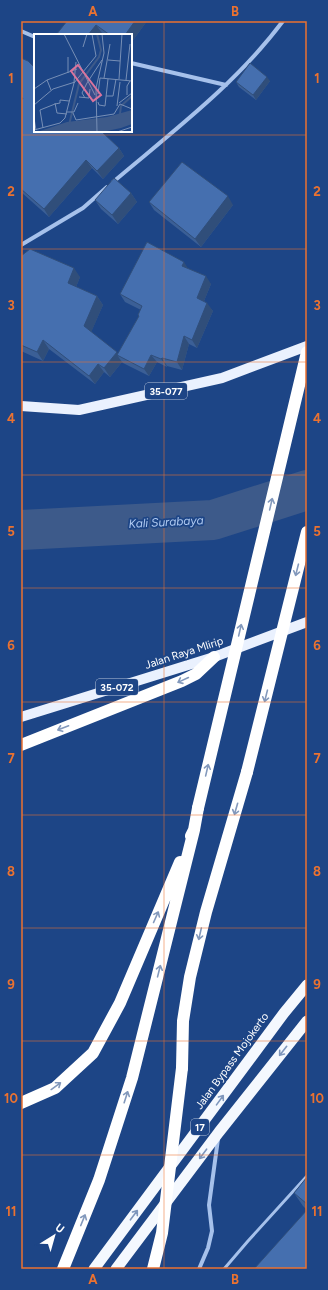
<svg xmlns="http://www.w3.org/2000/svg" width="328" height="1290" font-family="Figtree,sans-serif">
<style>
.lines{fill:none;stroke-linecap:round;stroke-linejoin:round}
.river{stroke:#3d5a8a;stroke-width:40}
.service{stroke:#a6c1eb;stroke-width:3}
.minor{stroke:#a6c1eb;stroke-width:4}
.primary{stroke:#eaf1fe;stroke-width:10}
.trunk{stroke:#f4f8fe;stroke-width:11}
.motorway{stroke:#fff;stroke-width:12}
.motorway-bridge{stroke:#fff;stroke-width:12}
.wall{fill:#3b5f96}
.shaded-wall{fill:#304e7a}
.building{fill:#456faf;stroke:#304e7a}
.oneway{stroke:#8399bc}
.oneway2{stroke:#7e96bc}
.grid{fill:none;stroke:#eb7230;stroke-width:1;stroke-opacity:0.55}
.labels{text-anchor:middle;dominant-baseline:central;stroke-width:3.5;stroke-linejoin:round;paint-order:stroke}
.shield{fill:#1d4586;stroke:#bbc7db;stroke-width:1}
.shield-label{font-size:10px;font-weight:bold;fill:#fff}
.street-label{font-size:11px;fill:#fff;stroke:#1d4586}
.water-label{font-size:12px;font-style:italic;fill:#b1cbf2;stroke:#1d4586}
.inset-river{fill:none;stroke:#3d5a8a;stroke-width:2}
.inset-road{fill:none;stroke:#778fb6;stroke-width:1}
.view{fill:#da749d;fill-opacity:0.15;stroke:#da749d;stroke-width:2}
.inset-edge{fill:none;stroke:#fff;stroke-width:2}
.neatline{fill:none;stroke:#eb7230;stroke-width:1.5}
.grid-label{font-size:13px;text-anchor:middle;font-weight:bold;fill:#eb7230}
</style>
<rect width="100%" height="100%" fill="#1d4586"/>
<g class="lines">
<!-- river -->
<path class="river" d="M 21,530 L 213,520 L 307,490"/>
<!-- service -->
<path class="service" d="M 224,1269 L 248,1241 L 307,1176"/>
<!-- minor -->
<path class="minor" d="M 21,31 L 35,37
M 131,63 L 226,85
M 113,182 C 172,132 236,84 283,21
M 21,245 L 83,208 L 107,187
M 199,1269 L 208,1248 L 212,1231 L 209,1205 L 218,1139"/>
<!-- primary -->
<path class="primary" d="M 21,406 L 79,410 L 222,378 L 307,346
M 21,717 L 214,657 L 307,622"/>
<!-- trunk -->
<path class="trunk" d="M 94,1269 L 284,1013 L 307,985
M 116,1269 L 219,1132 L 307,1021"/>
<!-- motorway -->
<path class="motorway" d="M 21,745 L 182,681 L 196,674 L 214,657
M 191,836 L 194,830 L 198,808
M 182,1068 L 183,1021 L 190,977 L 206,912 L 247,772
M 21,1103 L 55,1088 L 93,1053 L 120,1003 L 180,862
M 63,1269 L 99,1180 L 132,1078 L 194,830"/>
<!-- motorway-bridge -->
<path class="motorway-bridge" d="M 247,772 L 307,532
M 198,808 L 307,352
M 153,1269 L 162,1233 L 182,1068"/>
</g>
<!-- wall -->
<path class="wall" d="M 67,21 L 147,21 L 131,43 L 131,35 L 105,35 L 102,33 Z
M 21,58 L 119,148 L 124,156 L 103,179 L 92,168 L 49,217 L 21,192 Z
M 270,81 L 256,100 L 239,87 L 236,82 Z
M 131,193 L 137,202 L 118,224 L 101,209 L 95,200 Z
M 149,202 L 233,205 L 201,247 L 154,210 Z
M 21,256 L 80,277 L 76,287 L 97,296 L 103,305 L 91,332 L 118,354 L 139,316 L 138,315 L 141,310 L 125,302 L 120,294 L 188,268 L 211,284 L 204,301 L 213,311 L 197,348 L 189,344 L 182,370 L 167,366 L 167,367 L 157,362 L 149,376 L 123,363 L 122,362 L 110,377 L 104,372 L 95,384 L 49,349 L 43,361 L 21,351 Z
M 307,1177 L 307,1210 L 303,1206 L 294,1193 Z"/>
<!-- shaded-wall -->
<path class="shaded-wall" d="M 135,21 L 147,21 L 131,43 L 131,35 L 125,35 Z
M 96,25 L 102,33 L 101,35 L 88,35 Z
M 267,77 L 270,81 L 256,100 L 253,95 Z
M 119,148 L 124,156 L 103,179 L 97,171 Z
M 86,160 L 92,168 L 49,217 L 44,209 Z
M 131,193 L 137,202 L 118,224 L 112,215 Z
M 228,196 L 233,205 L 201,247 L 195,239 Z
M 184,262 L 189,270 L 182,266 Z
M 74,268 L 80,277 L 74,292 L 68,283 Z
M 206,276 L 211,284 L 202,306 L 197,298 Z
M 97,296 L 103,305 L 90,335 L 84,326 Z
M 207,303 L 213,311 L 197,348 L 192,340 Z
M 184,336 L 189,344 L 182,370 L 177,362 Z
M 43,340 L 49,349 L 43,361 L 37,352 Z
M 117,352 L 120,357 L 117,355 L 122,362 L 110,377 L 104,368 Z
M 151,355 L 157,362 L 149,376 L 144,369 Z
M 162,358 L 167,366 L 167,367 L 161,359 Z
M 98,364 L 104,372 L 95,384 L 89,376 Z"/>
<!-- building -->
<path class="building" d="M 67,21 L 135,21 L 125,35 L 110,35 L 96,25 L 88,35 L 56,35 Z
M 21,58 L 28,61 L 35,68 L 35,131 L 101,131 L 119,148 L 97,171 L 86,160 L 44,209 L 21,189 L 21,101 L 23,98 L 21,98 Z
M 250,63 L 267,77 L 253,95 L 236,82 Z
M 182,162 L 228,196 L 195,239 L 149,202 Z
M 114,178 L 131,193 L 112,215 L 95,200 Z
M 147,242 L 184,262 L 182,266 L 206,276 L 197,298 L 207,303 L 192,340 L 184,336 L 177,362 L 162,358 L 161,359 L 151,355 L 144,369 L 117,355 L 139,316 L 138,315 L 142,306 L 120,294 Z
M 30,249 L 74,268 L 68,283 L 97,296 L 84,326 L 117,352 L 104,368 L 98,364 L 89,376 L 43,340 L 37,352 L 21,345 L 21,256 Z
M 307,1177 L 307,1204 L 294,1193 Z
M 307,1210 L 307,1269 L 254,1269 Z"/>
<!-- one-way arrows -->
<defs><path id="oneway-shaft" d="M-6 0H5M1.5-3L5.5 0L1.5 3" fill="none" stroke-width="1.6" stroke-linecap="round" stroke-linejoin="round"/></defs>
<g class="oneway">
<use href="#oneway-shaft" transform="translate(271 504) rotate(-77)"/>
<use href="#oneway-shaft" transform="translate(297 570) rotate(104)"/>
<use href="#oneway-shaft" transform="translate(240 630) rotate(-77)"/>
<use href="#oneway-shaft" transform="translate(183 680) rotate(155)"/>
<use href="#oneway-shaft" transform="translate(266 696) rotate(104)"/>
<use href="#oneway-shaft" transform="translate(63 728) rotate(159)"/>
<use href="#oneway-shaft" transform="translate(207 770) rotate(-77)"/>
<use href="#oneway-shaft" transform="translate(236 809) rotate(106)"/>
<use href="#oneway-shaft" transform="translate(156 917) rotate(-66)"/>
<use href="#oneway-shaft" transform="translate(200 934) rotate(103)"/>
<use href="#oneway-shaft" transform="translate(159 971) rotate(-76)"/>
<use href="#oneway-shaft" transform="translate(56 1086) rotate(-36)"/>
<use href="#oneway-shaft" transform="translate(126 1097) rotate(-72)"/>
<use href="#oneway-shaft" transform="translate(83 1220) rotate(-68)"/>
</g>
<g class="oneway2">
<use href="#oneway-shaft" transform="translate(283 1051) rotate(128)"/>
<use href="#oneway-shaft" transform="translate(220 1100) rotate(-54)"/>
<use href="#oneway-shaft" transform="translate(203 1154) rotate(127)"/>
<use href="#oneway-shaft" transform="translate(134 1215) rotate(-53)"/>
</g>
<!-- grid -->
<path class="grid" d="M 164,21 L 164,1269M 21,135 L 307,135M 21,249 L 307,249M 21,362 L 307,362M 21,475 L 307,475M 21,588 L 307,588M 21,702 L 307,702M 21,815 L 307,815M 21,928 L 307,928M 21,1041 L 307,1041M 21,1155 L 307,1155"/>
<g class="labels">
<!-- shield labels -->
<g class="shield">
<rect x="145" y="383" width="42" height="16" rx="3"/>
<rect x="96" y="679" width="42" height="16" rx="3"/>
<rect x="191" y="1119" width="18" height="16" rx="3"/>
</g>
<g class="shield-label">
<text x="166" y="391">35-077</text>
<text x="117" y="687">35-072</text>
<text x="200" y="1127">17</text>
</g>
<!-- street labels -->
<g class="street-label">
<text transform="translate(184 653) rotate(-18)">Jalan Raya Mlirip</text>
<text transform="translate(232 1061) rotate(-54)">Jalan Bypass Mojokerto</text>
</g>
<!-- water labels -->
<g class="water-label">
<text transform="translate(166 522) rotate(-3)">Kali Surabaya</text>
</g>
</g>
<!-- overview -->
<g transform="translate(34 34)">
<rect width="98" height="98" fill="#1d4586"/>
<path d="M 98,76 L 98,90 L 87,94 L 68,98 L 3,98 L 33,88 L 73,83 Z" fill="#3d5a8a"/>
<path class="inset-river" d="M 86,80 L 87,72 L 98,62M 35,91 L 45,50 L 65,23 L 67,16 L 63,0"/>
<path class="inset-road" d="M 30,0 L 61,61M 49,13 L 53,0M 74,26 L 86,27M 34,39 L 34,23M 70,44 L 76,10M 85,45 L 88,0M 92,46 L 96,10M 40,48 L 42,28M 53,49 L 68,26M 0,55 L 13,46M 17,56 L 13,46 L 43,35M 64,60 L 66,44 L 98,47M 93,61 L 93,52 L 96,47M 72,62 L 79,62 L 82,45M 45,63 L 55,64 L 56,55M 51,64 L 48,59 L 53,49M 64,68 L 65,71 L 71,72 L 74,45M 21,69 L 23,79 L 33,80M 85,69 L 98,59M 21,70 L 26,69 L 26,66 L 35,67M 0,71 L 19,55 L 41,48M 83,72 L 86,48M 33,78 L 40,78 L 44,69M 39,79 L 42,86 L 80,80 L 86,70 L 98,75M 0,84 L 2,96M 9,94 L 6,76 L 21,70M 0,96 L 26,89 L 31,84 L 40,49 L 62,22 L 58,0M 63,98 L 62,54 L 70,19 L 68,0M 83,98 L 98,93"/>
<path class="view" d="M 44,31 L 67,61 L 59,67 L 37,37 Z"/>
<rect width="98" height="98" class="inset-edge"/>
</g>
<!-- border -->
<rect width="328" height="1290" fill="none" stroke="#1d4586" stroke-width="44"/>
<!-- north arrow -->
<g transform="translate(54 1236) rotate(37)" stroke="#1d4586" stroke-width="3" paint-order="stroke">
<path d="M0-3L7 15L0 10L-7 15Z" fill="#ffffff"/>
<text y="-6" font-size="11" font-weight="bold" text-anchor="middle" fill="#ffffff">U</text>
</g>
<rect x="22" y="22" width="284" height="1246" class="neatline"/>
<g class="grid-label">
<text x="93" y="16">A</text>
<text x="235" y="16">B</text>
<text x="11" y="83">1</text>
<text x="317" y="83">1</text>
<text x="11" y="196">2</text>
<text x="317" y="196">2</text>
<text x="11" y="310">3</text>
<text x="317" y="310">3</text>
<text x="11" y="423">4</text>
<text x="317" y="423">4</text>
<text x="11" y="536">5</text>
<text x="317" y="536">5</text>
<text x="11" y="650">6</text>
<text x="317" y="650">6</text>
<text x="11" y="763">7</text>
<text x="317" y="763">7</text>
<text x="11" y="876">8</text>
<text x="317" y="876">8</text>
<text x="11" y="989">9</text>
<text x="317" y="989">9</text>
<text x="11" y="1103">10</text>
<text x="317" y="1103">10</text>
<text x="11" y="1216">11</text>
<text x="317" y="1216">11</text>
<text x="93" y="1284">A</text>
<text x="235" y="1284">B</text>
</g>
</svg>
